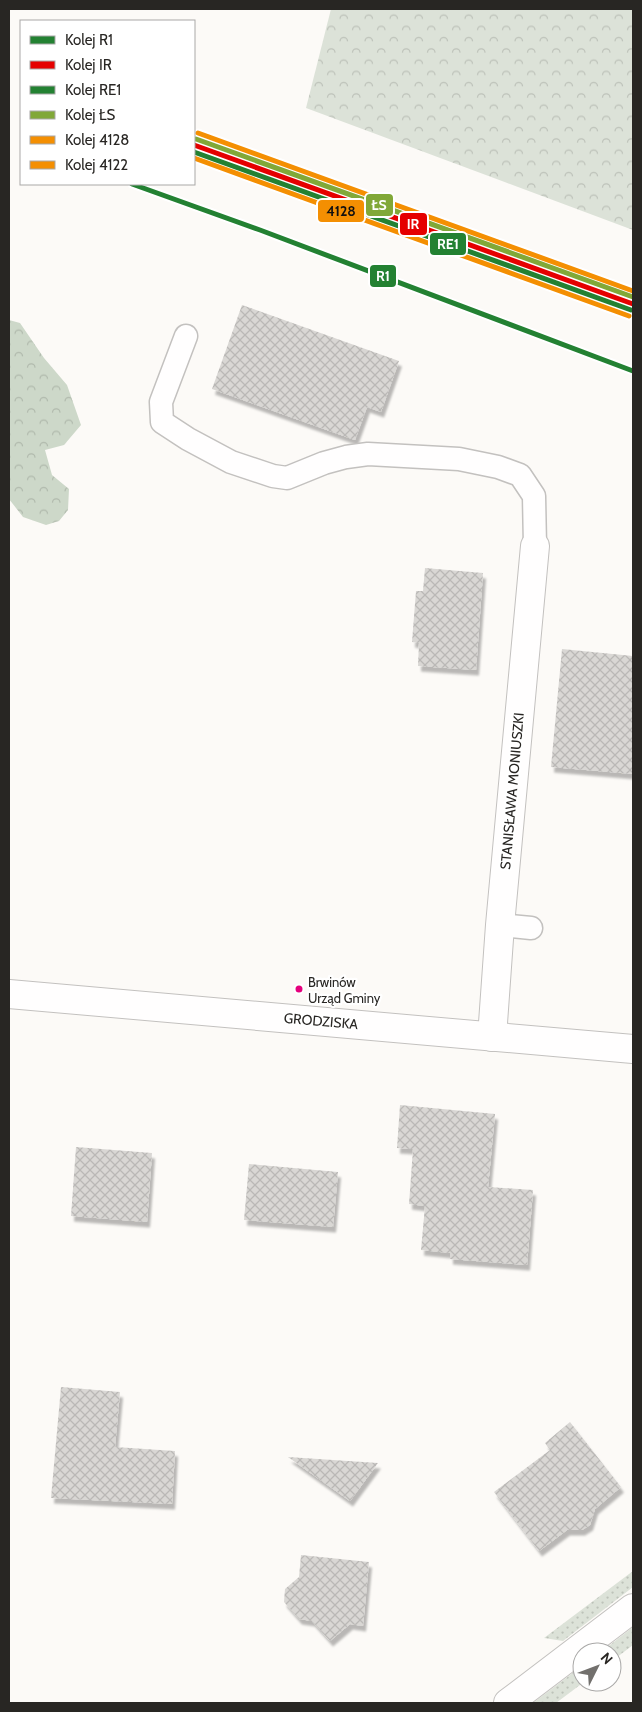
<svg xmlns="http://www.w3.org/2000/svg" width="642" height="1712" font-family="Cabin,sans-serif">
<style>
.grass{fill:url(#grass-dots)}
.forest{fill:url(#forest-crowns)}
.park{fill:url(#park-crowns)}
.building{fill:url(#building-cross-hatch);filter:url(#shadow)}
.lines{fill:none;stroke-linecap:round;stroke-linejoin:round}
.service-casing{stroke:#c3c1bf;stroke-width:25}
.minor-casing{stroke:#c3c1bf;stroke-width:30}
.tertiary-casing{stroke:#c3c1bf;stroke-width:30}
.service{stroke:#fffefe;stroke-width:22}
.minor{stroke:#fffefe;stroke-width:28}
.tertiary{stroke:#fffefe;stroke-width:28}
.rail-1-casing{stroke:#fff;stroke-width:9}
.rail-2-casing{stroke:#fff;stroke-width:9}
.rail-3-casing{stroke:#fff;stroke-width:9}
.rail-4-casing{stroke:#fff;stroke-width:9}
.rail-5-casing{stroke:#fff;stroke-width:9}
.rail-6-casing{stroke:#fff;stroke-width:9}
.rail-1{stroke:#238132;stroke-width:5}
.rail-2{stroke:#e50000;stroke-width:5}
.rail-3{stroke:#238132;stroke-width:5}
.rail-4{stroke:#81a838;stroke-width:5}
.rail-5{stroke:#f48f02;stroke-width:5}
.rail-6{stroke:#f48f02;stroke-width:5}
.bus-dot{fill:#e5007d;stroke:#fff;stroke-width:2}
.labels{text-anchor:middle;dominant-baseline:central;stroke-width:4.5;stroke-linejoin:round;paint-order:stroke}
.bus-label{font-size:13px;fill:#282623;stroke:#fff;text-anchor:start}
.street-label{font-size:14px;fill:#282623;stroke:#fff}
.line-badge{stroke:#fff;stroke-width:2}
.badge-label{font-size:14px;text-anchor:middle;font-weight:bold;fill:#fff}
.pale-badge-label{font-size:14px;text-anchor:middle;font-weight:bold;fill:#111}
</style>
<defs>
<pattern id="grass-dots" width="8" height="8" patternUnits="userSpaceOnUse" patternTransform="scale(1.25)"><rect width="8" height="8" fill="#dce2d8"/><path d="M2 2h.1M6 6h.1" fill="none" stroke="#bdc2b9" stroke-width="1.8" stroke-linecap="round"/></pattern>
<pattern id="forest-crowns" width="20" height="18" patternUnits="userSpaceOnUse" patternTransform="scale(1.25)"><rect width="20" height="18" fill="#cdd8c9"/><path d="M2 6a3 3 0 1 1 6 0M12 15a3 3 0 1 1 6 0" fill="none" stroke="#b0b9ac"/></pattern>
<pattern id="park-crowns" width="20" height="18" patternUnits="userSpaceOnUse" patternTransform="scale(1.25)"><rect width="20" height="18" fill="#dce2d8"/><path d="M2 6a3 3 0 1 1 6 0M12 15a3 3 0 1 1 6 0" fill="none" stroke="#bdc2b9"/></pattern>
<pattern id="building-cross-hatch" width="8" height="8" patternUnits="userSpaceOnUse" patternTransform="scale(1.25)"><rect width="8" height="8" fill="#d9d7d4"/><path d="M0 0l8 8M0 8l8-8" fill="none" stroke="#bab8b6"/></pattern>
<filter id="shadow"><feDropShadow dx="3" dy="5.5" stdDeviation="1" flood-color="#0004"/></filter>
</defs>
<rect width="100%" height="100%" fill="#fcfaf7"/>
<!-- grass -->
<path class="grass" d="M 633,1571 L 633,1587 L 563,1641 L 544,1638 Z
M 633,1627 L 633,1645 L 612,1661 L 612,1652 L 601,1652 Z
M 582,1666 L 582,1682 L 584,1682 L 556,1703 L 533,1703 Z"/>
<!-- forest -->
<path class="forest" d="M 9,320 L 20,323 L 44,358 L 67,385 L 81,425 L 64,445 L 45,450 L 52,475 L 69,489 L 68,510 L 59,521 L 46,525 L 23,517 L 9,499 Z"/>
<!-- park -->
<path class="park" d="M 331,9 L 633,9 L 633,230 L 306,108 Z"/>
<!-- building -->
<path class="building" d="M 242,305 L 399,361 L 381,412 L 367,407 L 355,440 L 212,389 Z
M 425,568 L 483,573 L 476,670 L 418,666 L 419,643 L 412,642 L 416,591 L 423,591 Z
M 562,649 L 633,656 L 633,774 L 551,767 Z
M 400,1105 L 495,1114 L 488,1187 L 533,1190 L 527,1265 L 450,1259 L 450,1253 L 421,1250 L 425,1206 L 409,1204 L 413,1149 L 397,1148 Z
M 76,1147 L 152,1153 L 147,1222 L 71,1216 Z
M 249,1164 L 338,1172 L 333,1227 L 244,1220 Z
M 61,1387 L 120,1392 L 115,1447 L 175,1451 L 172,1504 L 51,1498 Z
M 570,1422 L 621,1487 L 595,1509 L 590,1525 L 582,1530 L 567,1530 L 539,1551 L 494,1492 L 550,1450 L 545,1443 Z
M 288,1457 L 378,1463 L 350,1501 Z
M 301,1555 L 369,1562 L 363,1626 L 350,1624 L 330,1641 L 312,1621 L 299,1619 L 284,1602 L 285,1589 L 299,1577 Z"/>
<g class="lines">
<!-- service casing -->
<g class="service-casing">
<path id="service" d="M 186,336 L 161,402 L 162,422 L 188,439 L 231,462 L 273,476 L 287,478 L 324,463 L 346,457 L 368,454 L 459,459 L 498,467 L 520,475 L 534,496 L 535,546
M 500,925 L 531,928"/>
</g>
<!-- minor casing -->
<g class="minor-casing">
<path id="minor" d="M 492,1037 L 500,925 L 535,546
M 508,1703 L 633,1608"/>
</g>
<!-- tertiary casing -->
<g class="tertiary-casing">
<path id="tertiary" d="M 9,994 L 633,1049"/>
</g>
<!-- service -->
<use href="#service" class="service"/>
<!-- minor -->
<use href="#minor" class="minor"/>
<!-- tertiary -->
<use href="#tertiary" class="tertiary"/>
<!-- rail-1 casing -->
<g class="rail-1-casing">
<path id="rail-1" d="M 132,184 L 260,230 L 633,371"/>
</g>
<!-- rail-2 casing -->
<g class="rail-2-casing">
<path id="rail-2" d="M 194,145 L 633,304"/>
</g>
<!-- rail-3 casing -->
<g class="rail-3-casing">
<path id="rail-3" d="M 194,152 L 631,310"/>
</g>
<!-- rail-4 casing -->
<g class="rail-4-casing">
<path id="rail-4" d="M 196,139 L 633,297"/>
</g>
<!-- rail-5 casing -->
<g class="rail-5-casing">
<path id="rail-5" d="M 194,158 L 629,316"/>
</g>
<!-- rail-6 casing -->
<g class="rail-6-casing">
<path id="rail-6" d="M 198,133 L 633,291"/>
</g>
<!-- rail-1 -->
<use href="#rail-1" class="rail-1"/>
<!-- rail-2 -->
<use href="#rail-2" class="rail-2"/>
<!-- rail-3 -->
<use href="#rail-3" class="rail-3"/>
<!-- rail-4 -->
<use href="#rail-4" class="rail-4"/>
<!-- rail-5 -->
<use href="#rail-5" class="rail-5"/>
<!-- rail-6 -->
<use href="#rail-6" class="rail-6"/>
</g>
<!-- markers -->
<circle class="bus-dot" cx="299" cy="989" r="4.5"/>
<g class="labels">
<!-- bus labels -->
<g class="bus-label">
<text x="308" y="982">Brwinów<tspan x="308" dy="16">Urząd Gminy</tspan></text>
</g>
<!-- street labels -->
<g class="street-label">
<text transform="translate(512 791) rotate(-85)">STANISŁAWA MONIUSZKI</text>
<text transform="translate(321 1021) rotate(5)">GRODZISKA</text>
</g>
</g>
<g class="line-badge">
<rect x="365" y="193" width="29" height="24" rx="5" fill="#81a838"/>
<rect x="317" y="199" width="48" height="24" rx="5" fill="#f48f02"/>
<rect x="399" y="212" width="29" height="24" rx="5" fill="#e50000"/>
<rect x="429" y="232" width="38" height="24" rx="5" fill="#238132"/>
<rect x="369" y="264" width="28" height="24" rx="5" fill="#238132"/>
</g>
<g class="badge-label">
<text x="379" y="210">ŁS</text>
<text x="413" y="229">IR</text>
<text x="448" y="249">RE1</text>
<text x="383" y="281">R1</text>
</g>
<g class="pale-badge-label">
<text x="341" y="216">4128</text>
</g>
<!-- border -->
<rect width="642" height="1712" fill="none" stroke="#282623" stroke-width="20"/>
<!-- legend -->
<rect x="20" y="20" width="175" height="165" fill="#ffffff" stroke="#a9a8a7"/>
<rect x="30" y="36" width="25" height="8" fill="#238132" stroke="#a9a8a7"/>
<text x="65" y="45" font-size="15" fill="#282623">Kolej R1</text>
<rect x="30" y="61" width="25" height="8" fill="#e50000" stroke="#a9a8a7"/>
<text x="65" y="70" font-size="15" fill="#282623">Kolej IR</text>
<rect x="30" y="86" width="25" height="8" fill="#238132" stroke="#a9a8a7"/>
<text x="65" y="95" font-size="15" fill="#282623">Kolej RE1</text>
<rect x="30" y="111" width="25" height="8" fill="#81a838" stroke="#a9a8a7"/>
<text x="65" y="120" font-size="15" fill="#282623">Kolej ŁS</text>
<rect x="30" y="136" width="25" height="8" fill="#f48f02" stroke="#a9a8a7"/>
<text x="65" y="145" font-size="15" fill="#282623">Kolej 4128</text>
<rect x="30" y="161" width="25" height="8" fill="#f48f02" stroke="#a9a8a7"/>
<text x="65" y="170" font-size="15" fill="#282623">Kolej 4122</text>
<!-- north arrow -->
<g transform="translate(597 1667) rotate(48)"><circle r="24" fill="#ffffff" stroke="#a9a8a7"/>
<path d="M0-4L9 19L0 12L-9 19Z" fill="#72706d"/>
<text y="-8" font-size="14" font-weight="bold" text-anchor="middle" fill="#282623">N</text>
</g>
</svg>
